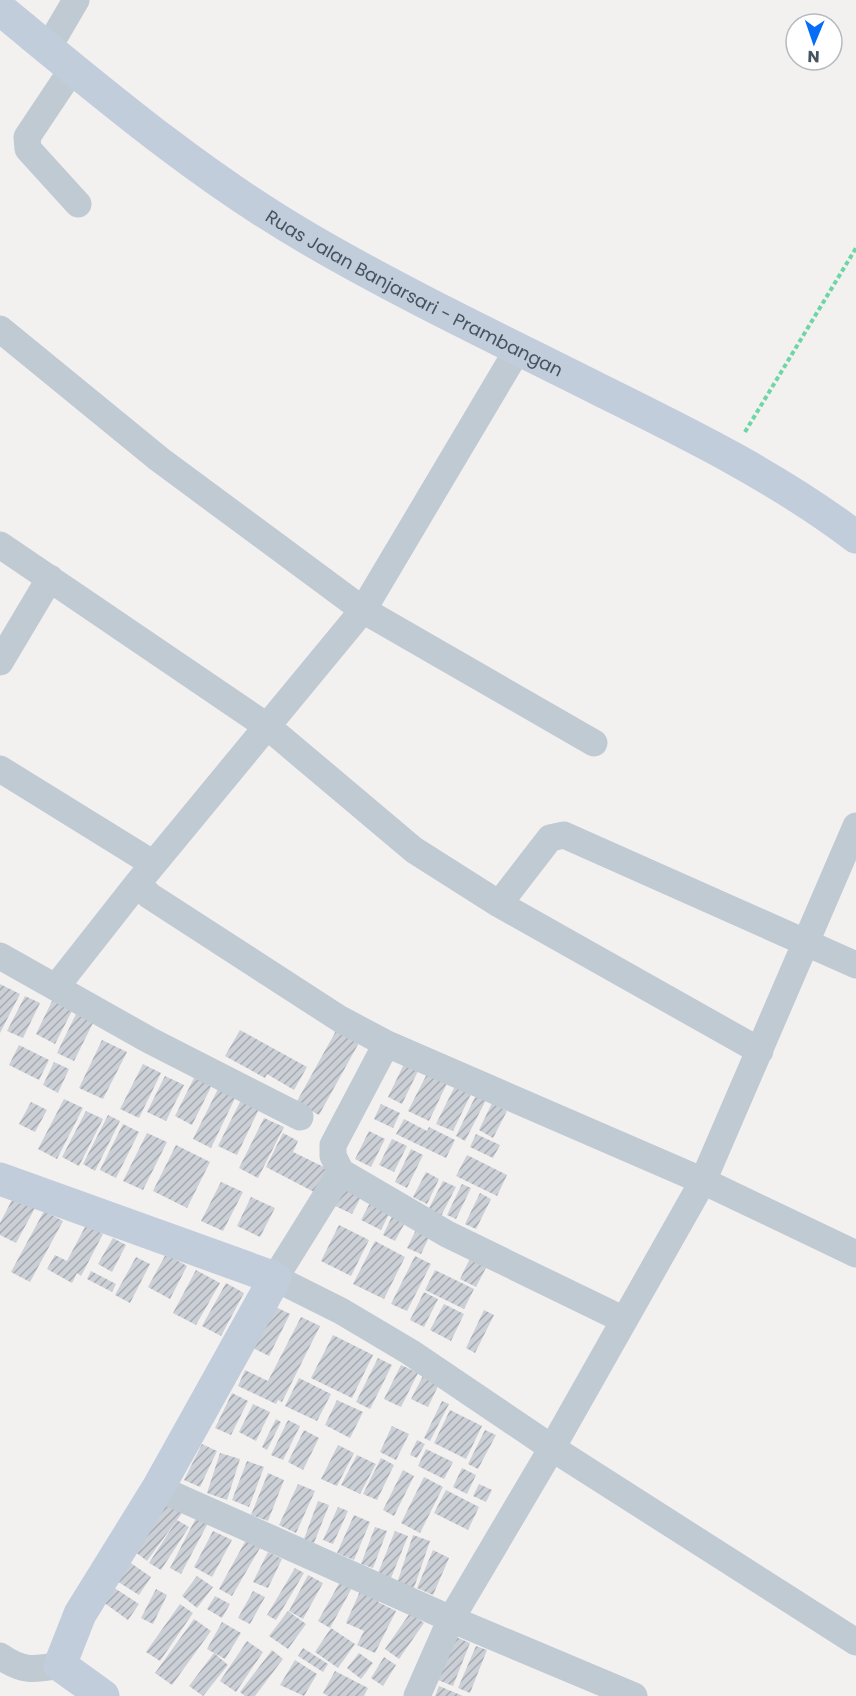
<svg xmlns="http://www.w3.org/2000/svg" width="856" height="1696" font-family="Poppins,sans-serif">
<style>
.building{fill:url(#building-hatch)}
.lines{fill:none;stroke-linecap:round;stroke-linejoin:round}
.path{stroke:#6ed6a4;stroke-width:4;stroke-dasharray:4.5 3;stroke-linecap:butt}
.street{stroke:#bfcad3;stroke-width:27}
.secondary{stroke:#c1cddb;stroke-width:33}
.labels{text-anchor:middle;dominant-baseline:central;stroke-width:5;stroke-linejoin:round;paint-order:stroke}
.street-label{font-size:18px;fill:#465360;stroke:#fff}
</style>
<defs>
<pattern id="building-hatch" width="6" height="6" patternUnits="userSpaceOnUse" patternTransform="scale(1.5)"><rect width="6" height="6" fill="#cbcfd6"/><path d="M-1 1l2-2M0 6l6-6M5 7l2-2" fill="none" stroke="#a7abb1"/></pattern>
</defs>
<rect width="100%" height="100%" fill="#f3f0f0"/>
<!-- building -->
<path class="building" d="M 0,984 L 20,994 L 0,1033 Z
M 25,996 L 40,1003 L 23,1038 L 7,1031 Z
M 53,999 L 73,1009 L 55,1044 L 36,1034 Z
M 76,1014 L 93,1023 L 74,1061 L 57,1053 Z
M 337,1029 L 360,1041 L 319,1115 L 296,1103 Z
M 240,1030 L 307,1067 L 294,1090 L 267,1074 L 265,1078 L 225,1056 Z
M 102,1040 L 127,1052 L 103,1099 L 79,1088 Z
M 19,1045 L 49,1060 L 39,1080 L 9,1065 Z
M 54,1062 L 69,1069 L 58,1093 L 43,1085 Z
M 405,1062 L 419,1069 L 402,1104 L 388,1097 Z
M 143,1064 L 161,1073 L 139,1118 L 120,1109 Z
M 430,1068 L 450,1077 L 429,1121 L 408,1111 Z
M 196,1074 L 213,1083 L 192,1125 L 175,1116 Z
M 165,1076 L 184,1085 L 166,1121 L 147,1112 Z
M 456,1084 L 472,1092 L 453,1131 L 436,1124 Z
M 220,1085 L 237,1094 L 211,1148 L 193,1139 Z
M 478,1091 L 488,1096 L 465,1141 L 456,1136 Z
M 242,1098 L 260,1107 L 237,1155 L 218,1146 Z
M 64,1099 L 83,1108 L 57,1159 L 38,1149 Z
M 31,1102 L 47,1110 L 35,1132 L 19,1124 Z
M 492,1103 L 507,1111 L 493,1138 L 479,1130 Z
M 381,1104 L 400,1113 L 393,1128 L 374,1119 Z
M 86,1111 L 103,1119 L 79,1166 L 62,1157 Z
M 108,1115 L 120,1121 L 95,1171 L 83,1164 Z
M 264,1118 L 284,1127 L 258,1178 L 239,1168 Z
M 404,1119 L 427,1131 L 429,1127 L 455,1140 L 446,1158 L 396,1134 Z
M 123,1124 L 139,1132 L 116,1178 L 100,1170 Z
M 369,1131 L 385,1139 L 371,1167 L 355,1159 Z
M 147,1133 L 167,1142 L 143,1190 L 123,1181 Z
M 283,1133 L 298,1141 L 293,1152 L 328,1169 L 316,1193 L 266,1167 Z
M 476,1134 L 500,1145 L 493,1158 L 470,1147 Z
M 392,1139 L 407,1146 L 394,1172 L 379,1165 Z
M 176,1145 L 210,1162 L 187,1208 L 153,1191 Z
M 411,1149 L 423,1155 L 407,1188 L 395,1182 Z
M 467,1155 L 507,1175 L 497,1196 L 456,1176 Z
M 426,1172 L 439,1179 L 427,1204 L 413,1197 Z
M 443,1181 L 456,1187 L 441,1216 L 428,1210 Z
M 221,1182 L 243,1192 L 223,1231 L 201,1221 Z
M 462,1184 L 471,1188 L 456,1219 L 447,1215 Z
M 341,1185 L 362,1195 L 352,1214 L 331,1204 Z
M 480,1193 L 491,1199 L 476,1229 L 465,1224 Z
M 14,1196 L 35,1208 L 16,1243 L 0,1235 L 0,1223 Z
M 251,1197 L 275,1208 L 260,1237 L 237,1226 Z
M 372,1199 L 392,1208 L 381,1230 L 361,1220 Z
M 395,1210 L 408,1217 L 395,1241 L 383,1235 Z
M 44,1211 L 63,1221 L 30,1282 L 11,1272 Z
M 86,1225 L 103,1234 L 81,1276 L 77,1273 L 72,1283 L 47,1269 L 55,1255 L 67,1261 Z
M 339,1225 L 369,1240 L 351,1276 L 321,1261 Z
M 418,1226 L 431,1233 L 421,1254 L 407,1248 Z
M 113,1238 L 126,1245 L 112,1272 L 98,1264 Z
M 375,1241 L 405,1257 L 384,1299 L 353,1284 Z
M 473,1252 L 490,1260 L 476,1287 L 460,1279 Z
M 166,1254 L 187,1266 L 170,1299 L 148,1287 Z
M 415,1256 L 431,1264 L 407,1311 L 391,1304 Z
M 136,1257 L 150,1264 L 130,1303 L 115,1295 Z
M 196,1270 L 220,1283 L 196,1325 L 173,1313 Z
M 435,1270 L 474,1289 L 464,1309 L 425,1290 Z
M 91,1271 L 116,1284 L 112,1292 L 87,1279 Z
M 226,1283 L 244,1293 L 221,1336 L 202,1326 Z
M 424,1292 L 438,1299 L 424,1327 L 410,1320 Z
M 270,1304 L 290,1314 L 269,1356 L 249,1346 Z
M 444,1304 L 464,1314 L 451,1341 L 430,1330 Z
M 484,1310 L 494,1315 L 475,1353 L 466,1348 Z
M 301,1317 L 320,1326 L 282,1402 L 278,1400 L 276,1404 L 238,1386 L 245,1370 L 268,1381 Z
M 333,1335 L 373,1355 L 352,1398 L 311,1378 Z
M 378,1358 L 392,1365 L 370,1409 L 356,1402 Z
M 401,1365 L 418,1373 L 401,1407 L 384,1399 Z
M 423,1376 L 439,1384 L 428,1407 L 411,1399 Z
M 299,1378 L 331,1394 L 317,1421 L 285,1406 Z
M 232,1393 L 248,1401 L 231,1435 L 215,1428 Z
M 337,1400 L 363,1412 L 350,1438 L 325,1425 Z
M 442,1401 L 449,1404 L 430,1441 L 424,1438 Z
M 253,1404 L 270,1412 L 256,1441 L 239,1432 Z
M 450,1410 L 482,1426 L 466,1459 L 434,1443 Z
M 276,1419 L 281,1422 L 267,1450 L 262,1447 Z
M 288,1420 L 300,1426 L 283,1460 L 271,1455 Z
M 392,1426 L 409,1434 L 396,1460 L 380,1452 Z
M 304,1430 L 319,1438 L 303,1470 L 288,1462 Z
M 485,1430 L 496,1435 L 478,1469 L 468,1464 Z
M 417,1440 L 425,1444 L 417,1458 L 410,1455 Z
M 202,1444 L 217,1451 L 200,1487 L 184,1480 Z
M 338,1445 L 354,1453 L 337,1486 L 321,1479 Z
M 426,1449 L 453,1462 L 444,1479 L 418,1466 Z
M 220,1453 L 240,1459 L 227,1500 L 207,1493 Z
M 357,1455 L 376,1464 L 360,1494 L 341,1485 Z
M 381,1458 L 394,1465 L 377,1500 L 363,1494 Z
M 247,1461 L 264,1467 L 249,1507 L 232,1500 Z
M 462,1468 L 476,1475 L 467,1494 L 453,1487 Z
M 403,1470 L 414,1476 L 394,1516 L 383,1510 Z
M 268,1473 L 284,1480 L 268,1521 L 251,1515 Z
M 424,1477 L 443,1487 L 420,1533 L 401,1523 Z
M 298,1484 L 315,1491 L 296,1533 L 279,1525 Z
M 479,1484 L 492,1490 L 486,1502 L 473,1496 Z
M 446,1490 L 479,1507 L 468,1530 L 434,1513 Z
M 167,1497 L 185,1509 L 147,1561 L 130,1548 Z
M 318,1501 L 329,1505 L 314,1543 L 304,1539 Z
M 338,1507 L 348,1511 L 333,1544 L 323,1540 Z
M 354,1515 L 370,1522 L 354,1560 L 337,1553 Z
M 196,1518 L 208,1523 L 181,1574 L 170,1568 Z
M 177,1520 L 189,1527 L 161,1570 L 149,1563 Z
M 375,1527 L 387,1531 L 373,1568 L 361,1564 Z
M 213,1531 L 232,1540 L 212,1577 L 194,1567 Z
M 395,1531 L 408,1536 L 391,1578 L 378,1573 Z
M 413,1535 L 430,1541 L 414,1588 L 397,1583 Z
M 246,1540 L 260,1548 L 232,1596 L 219,1589 Z
M 433,1550 L 449,1558 L 433,1595 L 417,1588 Z
M 268,1552 L 282,1559 L 268,1588 L 253,1582 Z
M 125,1559 L 151,1577 L 139,1595 L 112,1578 Z
M 295,1568 L 304,1573 L 276,1620 L 267,1615 Z
M 308,1575 L 323,1583 L 303,1619 L 289,1611 Z
M 197,1576 L 213,1587 L 197,1608 L 182,1596 Z
M 341,1580 L 353,1586 L 330,1628 L 318,1621 Z
M 113,1587 L 139,1604 L 128,1620 L 103,1602 Z
M 156,1589 L 167,1595 L 153,1624 L 141,1618 Z
M 361,1589 L 380,1597 L 378,1602 L 396,1611 L 375,1653 L 357,1645 L 364,1631 L 346,1623 Z
M 253,1591 L 265,1597 L 250,1624 L 238,1618 Z
M 215,1596 L 230,1604 L 222,1618 L 207,1609 Z
M 180,1604 L 193,1613 L 160,1661 L 146,1652 Z
M 288,1611 L 306,1624 L 288,1649 L 269,1636 Z
M 410,1613 L 424,1623 L 399,1659 L 385,1649 Z
M 194,1619 L 211,1631 L 172,1685 L 155,1673 Z
M 222,1622 L 241,1633 L 225,1659 L 207,1649 Z
M 331,1628 L 355,1644 L 338,1668 L 315,1652 Z
M 456,1637 L 470,1643 L 453,1686 L 438,1680 Z
M 247,1641 L 263,1652 L 236,1692 L 220,1681 Z
M 476,1646 L 487,1650 L 470,1693 L 458,1688 Z
M 303,1648 L 328,1664 L 323,1672 L 298,1656 Z
M 272,1650 L 283,1659 L 255,1696 L 245,1696 L 240,1692 Z
M 214,1653 L 228,1665 L 203,1696 L 189,1686 Z
M 359,1653 L 373,1663 L 361,1679 L 347,1668 Z
M 384,1657 L 396,1665 L 383,1686 L 371,1678 Z
M 295,1660 L 317,1674 L 304,1696 L 280,1685 Z
M 335,1671 L 368,1688 L 364,1696 L 328,1696 L 323,1693 Z
M 439,1686 L 463,1696 L 435,1696 Z"/>
<g class="lines">
<!-- path -->
<path class="path" d="M 745,432 L 856,248"/>
<!-- street -->
<path class="street" d="M 48,48 L 76,0
M 73,68 L 27,137 L 28,149 L 78,204
M 0,329 L 159,459 L 363,610 L 594,743
M 518,349 L 363,610 L 137,884 L 150,896 L 340,1019 L 387,1044 L 703,1181 L 856,1254
M 0,545 L 268,727 L 414,850 L 499,904 L 760,1051
M 0,662 L 50,578
M 0,769 L 152,863
M 499,904 L 550,838 L 564,835 L 856,965
M 0,956 L 149,1040 L 300,1117
M 56,987 L 137,884
M 341,1172 L 333,1156 L 333,1145 L 382,1052
M 624,1320 L 447,1234 L 341,1172 L 275,1278 L 341,1311 L 410,1352 L 552,1448 L 856,1642
M 158,1488 L 451,1619 L 634,1696
M 0,1656 C 23,1672 34,1670 60,1665
M 417,1696 L 451,1619 L 552,1448 L 703,1181 L 856,826"/>
<!-- secondary -->
<g class="secondary">
<path id="s1" d="M 0,9 C 99,90 197,174 309,239 C 405,295 507,343 606,393 C 693,436 778,478 856,537"/>
<path d="M 0,1179 L 275,1278 L 158,1488 L 80,1614 L 60,1665 L 103,1696"/>
</g>
</g>
<g class="labels">
<!-- street labels -->
<g class="street-label">
<text stroke="none"><textPath href="#s1" startOffset="504">Ruas Jalan Banjarsari - Prambangan</textPath></text>
</g>
</g>
<!-- north arrow -->
<g transform="translate(814 42) rotate(182)"><circle r="28" fill="#ffffff" stroke="#b5babf" stroke-width="1.5"/>
<path d="M0-4.5L10 22L0 15L-10 22Z" fill="#066df6"/>
<text y="-9" font-size="16" font-weight="bold" text-anchor="middle" fill="#465360">N</text>
</g>
</svg>
